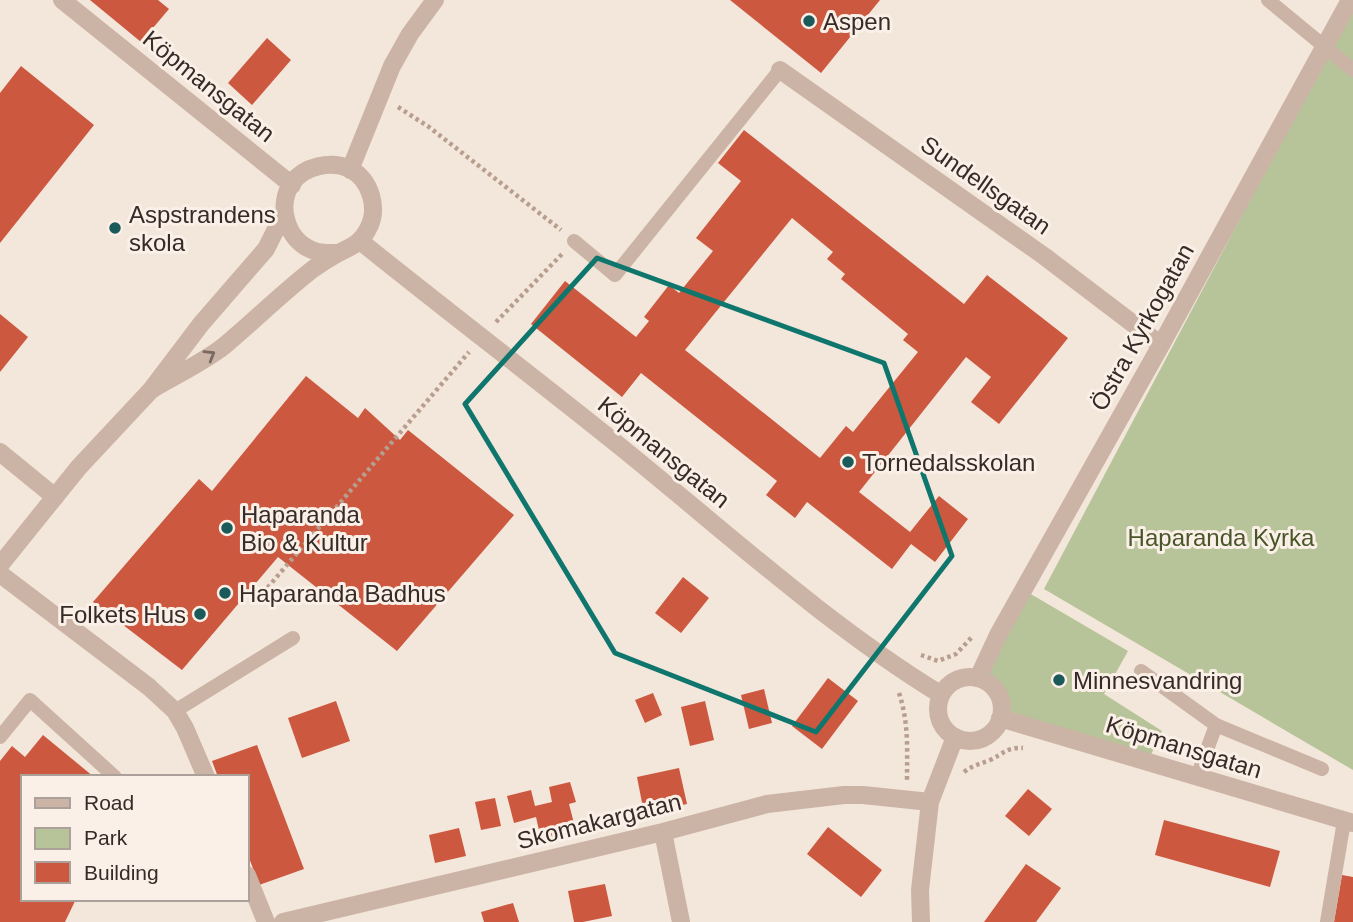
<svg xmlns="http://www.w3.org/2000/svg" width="1353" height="922" font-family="Helvetica,sans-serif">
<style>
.green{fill:#b7c399}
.building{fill:#cc583f;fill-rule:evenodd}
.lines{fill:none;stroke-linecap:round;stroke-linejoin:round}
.path{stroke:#b79e8f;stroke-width:4.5;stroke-dasharray:3.5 3.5;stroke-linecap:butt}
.service{stroke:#cbb4a5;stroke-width:14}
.minor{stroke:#cbb4a5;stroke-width:18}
.tertiary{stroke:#cbb4a5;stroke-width:18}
.oneway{stroke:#7a6960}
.marked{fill:none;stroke:#0f766e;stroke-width:5;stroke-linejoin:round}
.poi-dot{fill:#1a5a5a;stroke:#faf0e7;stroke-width:2.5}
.labels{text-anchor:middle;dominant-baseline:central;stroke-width:6;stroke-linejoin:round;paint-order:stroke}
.poi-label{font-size:24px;fill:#372b27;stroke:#faf0e7;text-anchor:start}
.street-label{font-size:24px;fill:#372b27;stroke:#faf0e7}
.park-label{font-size:24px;fill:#495629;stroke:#faf0e7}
</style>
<rect width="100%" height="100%" fill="#f3e6da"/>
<!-- green -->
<path class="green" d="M 1353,11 L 1353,770 L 1044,589 L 1312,83 Z
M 1029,593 L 1128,651 L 1104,694 L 1162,731 L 1149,759 L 1011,712 L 987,674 Z"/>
<!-- building -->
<path class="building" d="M 90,0 L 158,0 L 169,9 L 141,42 Z
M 730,0 L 880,0 L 821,73 Z
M 267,38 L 291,60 L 252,105 L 228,83 Z
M 21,66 L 94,125 L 0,243 L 0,93 Z
M 744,130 L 964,304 L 987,275 L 1068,338 L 999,424 L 971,402 L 991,377 L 966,357 L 859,492 L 910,532 L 939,496 L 968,519 L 935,562 L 911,544 L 892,569 L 807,502 L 795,518 L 766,495 L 777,481 L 641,373 L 622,397 L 531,324 L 565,281 L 636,337 L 649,321 L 644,317 L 669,285 L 679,293 L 713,251 L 696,238 L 741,181 L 718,163 ZM 792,218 L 833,252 L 827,259 L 845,274 L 841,279 L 908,334 L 903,340 L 918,352 L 853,432 L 846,426 L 820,458 L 685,350 Z
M 0,314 L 28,337 L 0,372 Z
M 306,376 L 358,418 L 365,408 L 400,440 L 408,430 L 514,515 L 397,651 L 278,557 L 182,670 L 93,602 L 199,479 L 212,491 Z
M 683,577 L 709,598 L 681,633 L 655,613 Z
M 828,678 L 858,701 L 822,749 L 792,726 Z
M 764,689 L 772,723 L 749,729 L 741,695 Z
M 653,693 L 662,715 L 645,723 L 635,700 Z
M 336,701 L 350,741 L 302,758 L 288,718 Z
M 705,701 L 714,740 L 690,746 L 681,707 Z
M 43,735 L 94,777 L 23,777 L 23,899 L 76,899 L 65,922 L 0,922 L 0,761 L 12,746 L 25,757 Z
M 257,745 L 304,869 L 259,885 L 247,852 L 247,777 L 218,777 L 212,761 Z
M 679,768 L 687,804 L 644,813 L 637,777 Z
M 570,782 L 576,802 L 569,804 L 576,831 L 541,839 L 536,817 L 514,823 L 507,796 L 531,790 L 535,806 L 552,802 L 549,787 Z
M 1028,789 L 1052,809 L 1029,836 L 1005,816 Z
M 495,798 L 501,826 L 481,830 L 475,802 Z
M 1164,820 L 1280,851 L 1270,887 L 1155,855 Z
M 828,827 L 882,870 L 861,897 L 807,854 Z
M 459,828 L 466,856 L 435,863 L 429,835 Z
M 1026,864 L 1061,888 L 1036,922 L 984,922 Z
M 1342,875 L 1353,877 L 1353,922 L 1334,922 Z
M 605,884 L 612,916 L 583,922 L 574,922 L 568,891 Z
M 513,903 L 519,922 L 484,922 L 481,912 Z"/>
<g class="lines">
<!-- path -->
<path class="path" d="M 398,107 L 429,127 L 561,230
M 496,322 L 563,253
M 263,593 L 469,352
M 921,655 L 938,661 L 956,654 L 972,637
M 899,693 C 909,723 907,750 907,781
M 964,772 C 973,765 981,764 990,760 C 1003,754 1007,747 1023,748"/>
<!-- service -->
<path class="service" d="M 1268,0 L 1353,70
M 574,241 L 615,275 L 780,70
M 1141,671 L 1216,725
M 175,711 L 293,638
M 0,737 L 30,700 L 115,777
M 1197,777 L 1216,725 L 1322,769
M 1327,922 L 1344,821"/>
<!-- minor -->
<path class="minor" d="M 62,0 L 292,185
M 780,70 L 1044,256 L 1161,345
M 0,452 L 55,497
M 0,574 L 149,687 L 175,711 L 185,728 L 206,777
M 978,678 L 998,635 L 1161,345 L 1350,0
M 663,832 L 681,922
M 247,875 L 266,922
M 283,922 L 663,832 L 767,804 L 844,795 L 863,795 L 930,802
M 921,922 L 920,890 L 930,802 L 955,737"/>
<!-- tertiary -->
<path class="tertiary" d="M 350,170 L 392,66 L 410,34 L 435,0
M 360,241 C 447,311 535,378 622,448 C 726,532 826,624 940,694
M 151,390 C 174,376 204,362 224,346 C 254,321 282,293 313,269 C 320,264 328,259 335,255 C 349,247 360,245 368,229 C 379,209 371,180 350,169 C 331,160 304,166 292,183 C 276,206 287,240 312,250 C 320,254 329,253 338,253
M 0,565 L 79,467 L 151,390 L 201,324 L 266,249 L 284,213
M938 709a32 32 0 1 1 64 0a32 32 0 1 1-64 0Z
M 1000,718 L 1353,823"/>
</g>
<!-- one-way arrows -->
<defs><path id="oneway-chevron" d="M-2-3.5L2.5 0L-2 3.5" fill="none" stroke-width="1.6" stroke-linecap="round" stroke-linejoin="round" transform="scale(1.75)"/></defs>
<use class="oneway" href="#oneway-chevron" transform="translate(210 355) rotate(-31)"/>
<!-- marked area -->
<path class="marked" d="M 597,258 L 884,363 L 952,556 L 816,732 L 615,653 L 465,404 Z"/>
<!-- markers -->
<g class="poi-dot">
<circle cx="809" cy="21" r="7"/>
<circle cx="115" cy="228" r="7"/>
<circle cx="848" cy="462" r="7"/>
<circle cx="227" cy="528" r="7"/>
<circle cx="225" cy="593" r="7"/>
<circle cx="200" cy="614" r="7"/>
<circle cx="1059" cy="680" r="7"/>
</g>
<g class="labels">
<!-- poi labels -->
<g class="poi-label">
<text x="823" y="21">Aspen</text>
<text x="129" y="214">Aspstrandens<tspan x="129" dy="28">skola</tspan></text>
<text x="862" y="462">Tornedalsskolan</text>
<text x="241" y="514">Haparanda<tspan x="241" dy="28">Bio &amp; Kultur</tspan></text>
<text x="239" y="593">Haparanda Badhus</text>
<text x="186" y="614" text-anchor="end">Folkets Hus</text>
<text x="1073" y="680">Minnesvandring</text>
</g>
<!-- street labels -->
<g class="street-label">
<text transform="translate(209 86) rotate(39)">Köpmansgatan</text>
<text transform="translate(986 185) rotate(35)">Sundellsgatan</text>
<text transform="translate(1142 327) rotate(-61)">Östra Kyrkogatan</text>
<text transform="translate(664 452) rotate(39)">Köpmansgatan</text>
<text transform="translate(1184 747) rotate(17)">Köpmansgatan</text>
<text transform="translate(599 821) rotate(-14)">Skomakargatan</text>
</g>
<!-- park labels -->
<g class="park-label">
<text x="1221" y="537">Haparanda Kyrka</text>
</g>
</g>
<!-- legend -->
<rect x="21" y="775" width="228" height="126" fill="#faf0e7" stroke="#aca19a" stroke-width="2"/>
<rect x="35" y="798" width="35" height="10" fill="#cbb4a5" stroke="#aca19a" stroke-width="2"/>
<text x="84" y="810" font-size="21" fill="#372b27">Road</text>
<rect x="35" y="828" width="35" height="21" fill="#b7c399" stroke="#aca19a" stroke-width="2"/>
<text x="84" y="845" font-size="21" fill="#372b27">Park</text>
<rect x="35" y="862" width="35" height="21" fill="#cc583f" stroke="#aca19a" stroke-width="2"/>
<text x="84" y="880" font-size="21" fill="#372b27">Building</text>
</svg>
